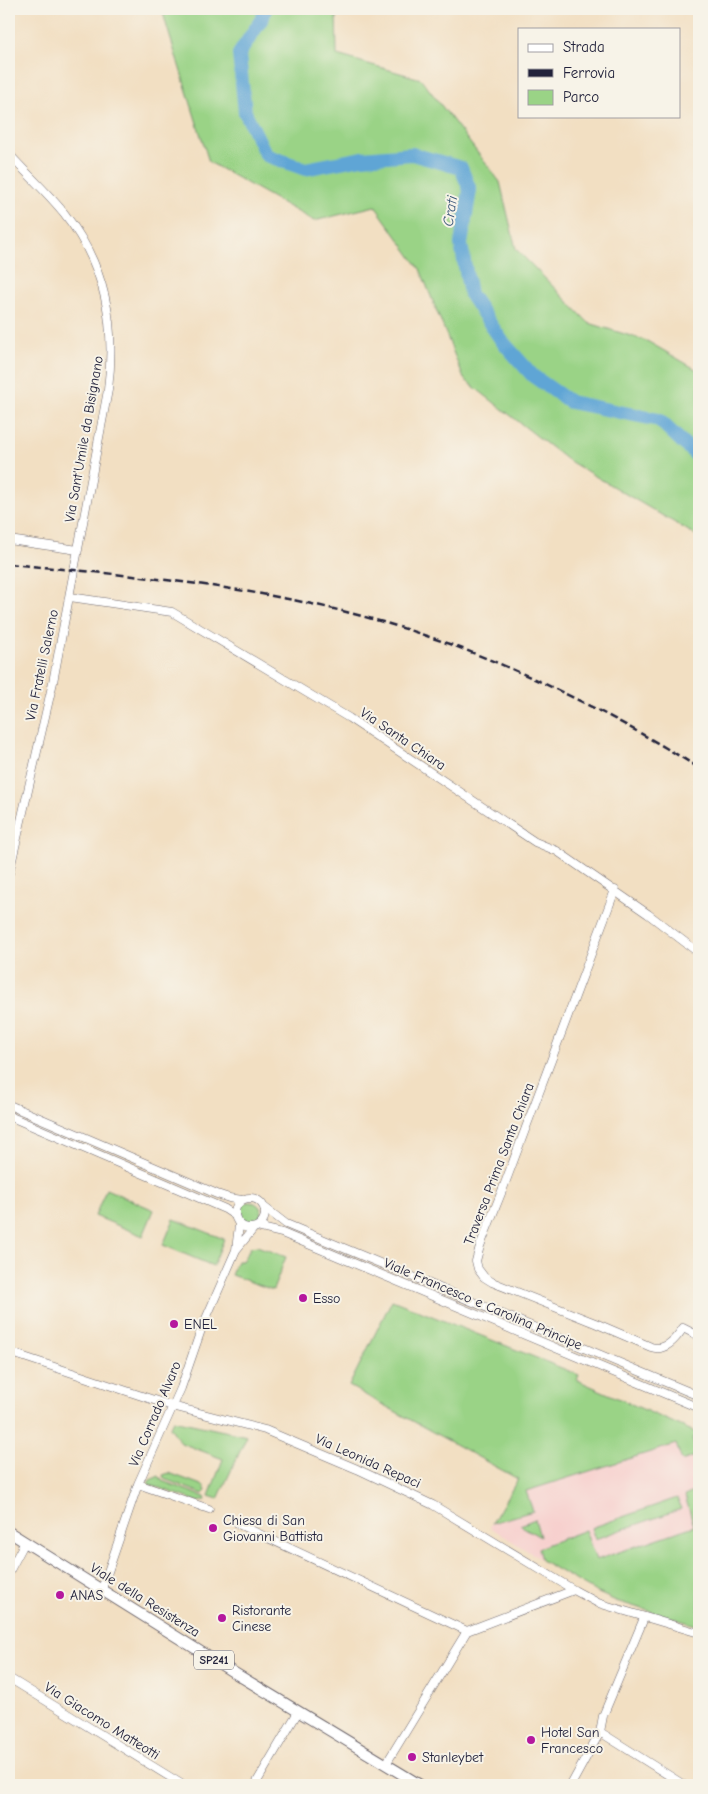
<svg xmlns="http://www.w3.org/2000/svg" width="708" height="1794" font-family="'Comic Neue',sans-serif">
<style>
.built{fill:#f7d0ce}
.green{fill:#9ad386;stroke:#5e7a60}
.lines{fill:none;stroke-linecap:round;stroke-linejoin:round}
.river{stroke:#5fa5d5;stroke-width:14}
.minor-casing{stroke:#6b646a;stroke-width:9}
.major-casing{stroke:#6b646a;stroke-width:12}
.minor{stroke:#fff;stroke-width:8}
.major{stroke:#fff;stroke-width:10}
.rail{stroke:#22223b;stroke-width:2.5;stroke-dasharray:8 4;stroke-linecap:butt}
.poi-dot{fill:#b5179e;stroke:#f7f3e8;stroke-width:2}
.labels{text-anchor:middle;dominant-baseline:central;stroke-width:4;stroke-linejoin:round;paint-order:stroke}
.shield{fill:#f7f3e8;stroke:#62616f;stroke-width:1}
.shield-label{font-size:12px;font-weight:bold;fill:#22223b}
.street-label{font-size:14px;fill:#22223b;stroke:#f7f3e8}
.poi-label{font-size:14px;fill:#22223b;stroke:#f7f3e8;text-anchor:start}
.water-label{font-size:15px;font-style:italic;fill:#3a5679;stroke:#f7f3e8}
</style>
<rect width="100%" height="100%" fill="#f7f3e8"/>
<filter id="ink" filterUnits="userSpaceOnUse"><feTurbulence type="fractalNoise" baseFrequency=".02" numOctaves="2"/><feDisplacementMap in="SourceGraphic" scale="10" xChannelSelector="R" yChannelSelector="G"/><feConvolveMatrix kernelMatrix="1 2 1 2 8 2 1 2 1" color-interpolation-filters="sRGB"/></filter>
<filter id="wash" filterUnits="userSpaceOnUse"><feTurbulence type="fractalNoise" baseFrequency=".0096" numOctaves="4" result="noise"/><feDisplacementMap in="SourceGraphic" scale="20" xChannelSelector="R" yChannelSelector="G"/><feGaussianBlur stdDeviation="1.12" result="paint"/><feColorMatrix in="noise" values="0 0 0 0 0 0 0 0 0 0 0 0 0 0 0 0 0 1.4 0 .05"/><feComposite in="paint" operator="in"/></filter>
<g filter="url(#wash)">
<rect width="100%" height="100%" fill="#f2dfc2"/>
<!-- built -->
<path class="built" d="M 577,1380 L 699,1434 L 699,1537 L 570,1578 L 490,1527 Z"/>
<!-- green -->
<path class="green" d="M 162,9 L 336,9 L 337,55 L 421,79 L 500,182 L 516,249 L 589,323 L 647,341 L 699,371 L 699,537 L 566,459 L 464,379 L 420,269 L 375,206 L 314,221 L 209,162 L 167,27 Z
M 106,1189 L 154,1210 L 143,1236 L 95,1216 Z
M238 1214a12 12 0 1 1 24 0a12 12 0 1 1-24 0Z
M 174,1219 L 224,1239 L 213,1266 L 163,1245 Z
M 257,1246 L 286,1257 L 273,1290 L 231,1275 L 237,1261 L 242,1261 L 251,1247 Z
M 392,1300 L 579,1375 L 577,1380 L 699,1434 L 692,1439 L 697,1455 L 682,1461 L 676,1444 L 526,1491 L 533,1511 L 492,1523 L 518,1479 L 349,1386 Z
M 173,1420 L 247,1436 L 218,1499 L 209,1496 L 223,1459 L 181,1443 L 170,1427 Z
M 169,1473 L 204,1486 L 206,1491 L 203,1494 L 164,1479 L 163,1475 Z
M 159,1476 L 162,1481 L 205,1497 L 206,1500 L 199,1502 L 148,1484 L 150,1480 Z
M 699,1482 L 699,1626 L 616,1601 L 596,1592 L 541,1560 L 538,1548 L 585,1530 L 596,1560 L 694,1526 L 685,1496 L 694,1491 Z
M 677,1498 L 681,1509 L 595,1539 L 591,1528 Z
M 535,1519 L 540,1537 L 520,1525 Z"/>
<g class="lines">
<!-- river -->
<path class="river" d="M 265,9 L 263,17 L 239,54 L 245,112 L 266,155 L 305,169 L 362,158 L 412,154 L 461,168 L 470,190 L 461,244 L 470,294 L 502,341 L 533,376 L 570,402 L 659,420 L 699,458"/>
</g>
</g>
<g filter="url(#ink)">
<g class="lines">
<!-- minor casing -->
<g class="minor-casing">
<path id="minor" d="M 9,154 C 27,174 47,192 64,213 C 106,266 116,324 108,390 L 53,682 L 9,873
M 9,540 L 78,550
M 70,597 L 172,612 L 349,718 L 535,842 L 557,851 L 648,914 L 699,953
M 615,890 L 504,1186 L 480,1246 L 476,1261 L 478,1269 L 484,1277 L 492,1282 L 595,1323 L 651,1347 C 665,1352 676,1339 683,1328 L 699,1336
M 9,1105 L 217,1194 L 229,1198 L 242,1200
M 9,1116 L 225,1209 L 234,1215
M235 1213a15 15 0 1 1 30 0a15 15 0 1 1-30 0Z
M 264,1207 L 286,1224 L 699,1396
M 257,1227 L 282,1233 L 699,1408
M 236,1250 L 254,1228
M 9,1352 L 172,1406 L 265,1430 L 357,1469 L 433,1505 L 574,1590 L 598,1603 L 699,1633
M 138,1484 L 209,1509
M 238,1524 L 467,1631
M 9,1572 L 25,1542
M 102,1589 L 138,1484 L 181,1388 L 201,1330 L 236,1250 L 239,1225
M 9,1678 L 183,1785
M 600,1732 L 684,1785
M 386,1764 L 467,1631 L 574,1590
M 255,1785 L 298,1712
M 571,1785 L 600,1732 L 603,1716 L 644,1618"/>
</g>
<!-- major casing -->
<g class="major-casing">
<path id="major" d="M 9,1532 L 233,1672 L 420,1785"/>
</g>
<!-- minor -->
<use href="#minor" class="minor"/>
<!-- major -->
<use href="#major" class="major"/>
<!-- rail -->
<path class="rail" d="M 9,564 C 139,576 270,587 396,626 C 503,659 604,709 699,768"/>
</g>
</g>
<!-- markers -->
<g class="poi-dot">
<circle cx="303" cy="1298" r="5"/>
<circle cx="174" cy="1324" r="5"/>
<circle cx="213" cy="1528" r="5"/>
<circle cx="60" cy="1595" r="5"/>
<circle cx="222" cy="1618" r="5"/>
<circle cx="531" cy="1740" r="5"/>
<circle cx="412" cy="1757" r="5"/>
</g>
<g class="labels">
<!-- shield labels -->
<rect class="shield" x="194" y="1650.5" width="40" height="19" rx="4"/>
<g class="shield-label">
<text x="214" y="1660">SP241</text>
</g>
<!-- street labels -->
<g class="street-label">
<text transform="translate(84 439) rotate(-80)">Via Sant'Umile da Bisignano</text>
<text transform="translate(42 665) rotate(-78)">Via Fratelli Salerno</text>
<text transform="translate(403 739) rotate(34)">Via Santa Chiara</text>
<text transform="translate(499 1164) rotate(-69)">Traversa Prima Santa Chiara</text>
<text transform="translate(483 1304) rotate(23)">Viale Francesco e Carolina Principe</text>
<text transform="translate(155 1414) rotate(-67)">Via Corrado Alvaro</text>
<text transform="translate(368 1461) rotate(24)">Via Leonida Repaci</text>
<text transform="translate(145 1600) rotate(32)">Viale della Resistenza</text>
<text transform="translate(102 1721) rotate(32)">Via Giacomo Matteotti</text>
</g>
<!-- poi labels -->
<g class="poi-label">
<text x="313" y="1298">Esso</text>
<text x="184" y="1324">ENEL</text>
<text x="223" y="1520">Chiesa di San<tspan x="223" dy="16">Giovanni Battista</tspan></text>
<text x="70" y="1595">ANAS</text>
<text x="232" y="1610">Ristorante<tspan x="232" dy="16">Cinese</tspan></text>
<text x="541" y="1732">Hotel San<tspan x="541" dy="16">Francesco</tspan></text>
<text x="422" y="1757">Stanleybet</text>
</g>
<!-- water labels -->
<g class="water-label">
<text transform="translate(450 211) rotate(-81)">Crati</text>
</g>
</g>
<!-- margin -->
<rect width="708" height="1794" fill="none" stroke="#f7f3e8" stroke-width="30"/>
<!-- legend -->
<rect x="518" y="28" width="162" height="90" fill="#f7f3e8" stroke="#a29fa3"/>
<rect x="528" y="44" width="25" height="8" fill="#ffffff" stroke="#a29fa3"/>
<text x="563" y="52" font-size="15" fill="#22223b">Strada</text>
<rect x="528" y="69" width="25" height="8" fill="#22223b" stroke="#a29fa3"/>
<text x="563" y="78" font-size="15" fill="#22223b">Ferrovia</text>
<rect x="528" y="90" width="25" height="15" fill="#9ad386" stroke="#a29fa3"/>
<text x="563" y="102" font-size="15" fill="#22223b">Parco</text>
</svg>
